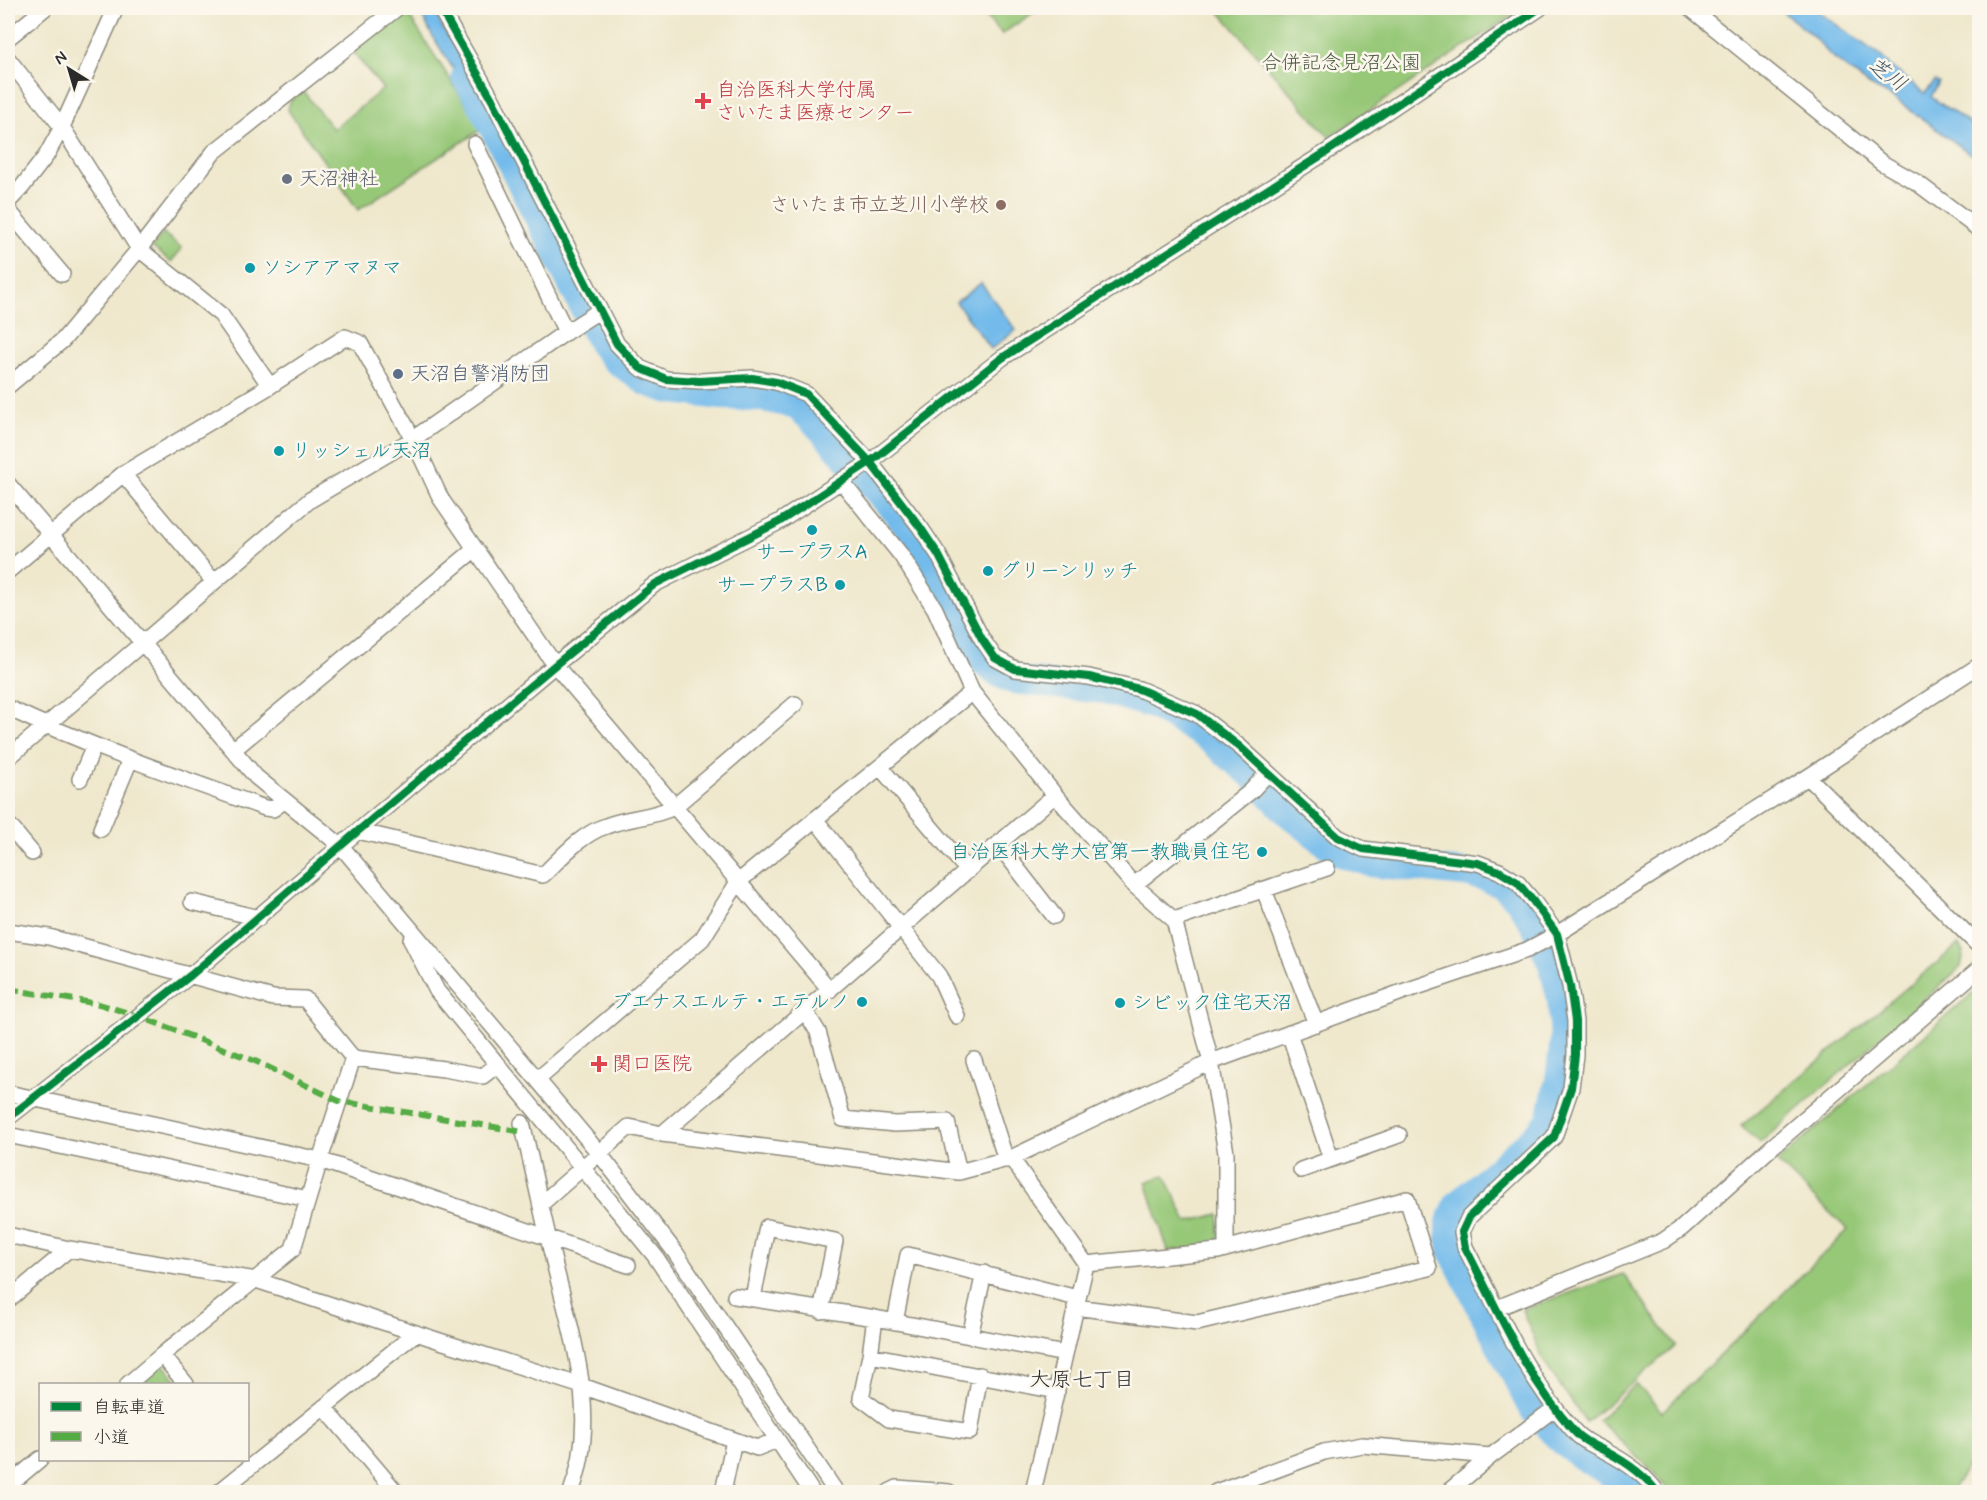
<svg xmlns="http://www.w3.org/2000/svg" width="1987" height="1500" font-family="Mynerve,'Klee One',sans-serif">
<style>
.green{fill:#97c878;stroke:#617a52;stroke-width:1.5}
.water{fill:#73bbeb;stroke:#4f738b;stroke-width:1.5}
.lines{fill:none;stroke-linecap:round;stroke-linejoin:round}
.river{stroke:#73bbeb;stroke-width:28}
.minor-casing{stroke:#8d8a7c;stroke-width:18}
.minor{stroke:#fff;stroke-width:15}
.quiet{stroke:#54ab44;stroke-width:6;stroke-dasharray:12 6;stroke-linecap:butt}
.cycleway-casing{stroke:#fbf7ec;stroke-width:11}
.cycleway{stroke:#00873e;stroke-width:8}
.health-dot{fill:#e0444e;stroke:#fbf7ec;stroke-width:2}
.worship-dot{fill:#6b7280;stroke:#fbf7ec;stroke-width:2}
.education-dot{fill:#8d6e63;stroke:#fbf7ec;stroke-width:2}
.culture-dot{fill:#0f9aa8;stroke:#fbf7ec;stroke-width:2}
.service-dot{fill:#5c6f8a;stroke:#fbf7ec;stroke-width:2}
.labels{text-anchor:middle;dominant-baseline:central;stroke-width:5;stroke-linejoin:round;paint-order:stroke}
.park-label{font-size:20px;fill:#4b5a42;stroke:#fbf7ec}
.health-label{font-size:20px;fill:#be3a42;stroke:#fbf7ec;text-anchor:start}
.worship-label{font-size:20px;fill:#5b616d;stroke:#fbf7ec;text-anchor:start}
.education-label{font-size:20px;fill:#785e54;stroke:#fbf7ec;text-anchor:end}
.culture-label{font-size:20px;fill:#0d838f;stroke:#fbf7ec;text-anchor:start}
.service-label{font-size:20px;fill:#4e5e75;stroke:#fbf7ec;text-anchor:start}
.water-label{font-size:21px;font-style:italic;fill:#415665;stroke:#fbf7ec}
.neighbourhood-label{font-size:21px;fill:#2b2b2b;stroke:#fbf7ec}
</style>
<rect width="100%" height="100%" fill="#fbf7ec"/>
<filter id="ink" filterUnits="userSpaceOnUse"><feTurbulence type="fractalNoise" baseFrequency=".0167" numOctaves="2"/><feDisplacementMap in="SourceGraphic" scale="12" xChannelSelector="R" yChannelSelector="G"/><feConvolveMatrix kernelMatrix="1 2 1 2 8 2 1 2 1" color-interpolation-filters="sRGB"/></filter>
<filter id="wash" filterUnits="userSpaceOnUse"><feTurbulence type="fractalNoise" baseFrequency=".008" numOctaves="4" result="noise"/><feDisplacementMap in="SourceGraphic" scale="24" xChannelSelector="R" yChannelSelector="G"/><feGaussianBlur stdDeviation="1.35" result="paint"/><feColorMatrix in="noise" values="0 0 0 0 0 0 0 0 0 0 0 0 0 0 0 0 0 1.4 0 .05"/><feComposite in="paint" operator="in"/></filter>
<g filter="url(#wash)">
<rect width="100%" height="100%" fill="#efe8cd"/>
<!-- green -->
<path class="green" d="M 404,8 L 482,129 L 358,210 L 288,110 L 290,101 L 303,91 L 333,129 L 383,89 L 353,52 L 354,47 Z
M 977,8 L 1040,8 L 1002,34 Z
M 1216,8 L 1523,8 L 1329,137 Z
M 163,233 L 182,248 L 171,262 L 152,247 Z
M 1958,945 L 1964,952 L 1961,967 L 1760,1143 L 1741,1126 Z
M 1979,988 L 1979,1448 L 1951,1492 L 1670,1492 L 1656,1474 L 1598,1420 L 1636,1384 L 1662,1412 L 1848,1230 L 1777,1162 Z
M 1165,1175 L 1187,1222 L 1219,1214 L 1219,1245 L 1168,1251 L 1146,1182 Z
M 1623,1274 L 1676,1346 L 1586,1422 L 1545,1364 L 1522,1310 Z
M 162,1363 L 180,1384 L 136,1384 Z"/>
<!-- water -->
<path class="water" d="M 418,8 L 433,8 L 442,27 L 491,107 L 481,113 L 433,37 Z
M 1778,8 L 1813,8 L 1882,57 L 1890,66 L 1925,93 L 1935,81 L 1939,82 L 1931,97 L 1979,130 L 1979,160 L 1892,97 L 1867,84 L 1831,56 L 1812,35 Z
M 981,283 L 1016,330 L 991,349 L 956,302 Z"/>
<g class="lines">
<!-- river -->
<path class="river" d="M 465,77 L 479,100 L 601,343 L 614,359 L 646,382 L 667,389 L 722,396 L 756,397 L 773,400 L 795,405 L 812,419 L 896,512 L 922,548 L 980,658 L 994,671 L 1013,680 L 1104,690 L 1155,706 L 1207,737 L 1251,774 L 1287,812 L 1337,852 L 1370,863 L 1464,873 L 1484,877 L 1503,885 L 1519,900 L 1535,926 L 1552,964 L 1561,999 L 1564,1039 L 1559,1080 L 1550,1119 L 1538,1134 L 1458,1204 L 1450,1222 L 1450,1238 L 1452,1251 L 1530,1405 C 1545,1425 1562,1443 1583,1457 C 1602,1469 1621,1478 1638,1492"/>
</g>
</g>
<g filter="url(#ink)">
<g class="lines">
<!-- minor casing -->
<g class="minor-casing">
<path id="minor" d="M 440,8 L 492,99 L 617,344 L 640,368 L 666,379 L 700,381 L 752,378 L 776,382 L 806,394 L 870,462 L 920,527 L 938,554 L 982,639 L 995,658 L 1015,669 L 1089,677 L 1139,689 L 1197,714 L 1240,747 L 1338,837 L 1363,849 L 1478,863 L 1499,871 L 1517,882 L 1533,901 L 1557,934 L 1570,986 L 1575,1021 L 1575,1055 L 1571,1088 L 1554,1137 L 1469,1217 L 1462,1232 L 1465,1247 C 1498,1310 1525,1376 1573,1430 C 1582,1441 1595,1446 1607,1452 C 1626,1462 1645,1475 1657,1492
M 1690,8 L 1882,163 L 1916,182 L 1980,230
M 8,38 L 45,8
M 8,59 L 62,127 L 139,249 L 221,315 L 270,386
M 475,144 L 566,332
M 8,202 L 22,187 L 46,156 L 62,127 L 116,8
M 8,210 L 62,274
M 8,386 L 63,340 L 139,249 L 214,152 L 397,8
M 123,474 L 214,582
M 841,481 L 901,555 L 935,609 L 972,692 L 1055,795 L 1134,885 L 1174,920 L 1211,1062 L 1226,1153 L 1226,1248
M 8,484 L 256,777 L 341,846 L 599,1153 L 675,1252 L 836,1492
M 8,571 L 123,474 L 270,386 L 345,337 L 360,343 L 413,439 L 441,499 L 555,665 L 830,990
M 8,708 C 91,747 178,777 265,808 L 273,809 L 284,801
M 233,750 L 474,550
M 8,758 L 310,500 L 413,439 L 566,332 L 599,311
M 880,767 L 968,871
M 1808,777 L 1980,947
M 80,779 L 94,746
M 815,819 L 939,976 L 957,1016
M 8,824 L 32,853
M 101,829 L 130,760
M 358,831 L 543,875 C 561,858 581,834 606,826 C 629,817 652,818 674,807 L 795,704
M 999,845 L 1054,916
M 1134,885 L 1251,791 L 1268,773
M 1264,890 L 1316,1024
M 192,902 L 259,918
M 1174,920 L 1327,868
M 8,931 L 49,937 L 273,998 L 305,999 L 353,1058 L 444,1069 L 483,1076 L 498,1064
M 411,940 L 437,991 L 655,1256 L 812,1492
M 805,1011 L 818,1032 L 843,1119 L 895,1124 L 947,1122 L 959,1172
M 1289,1033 L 1331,1159
M 974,1060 L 1006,1160
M 538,1079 L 702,939 L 738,882 L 972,692
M 8,1093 L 320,1160 L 628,1265
M 8,1118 L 191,975 L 358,831 L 555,665 L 655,584 L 779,522 L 841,481 L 870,462 L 1002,358 L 1328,151 L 1540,8
M 522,1123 C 533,1168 542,1213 553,1258 C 571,1334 601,1415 571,1492
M 662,1134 L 1055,795
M 8,1135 L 308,1199
M 1011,1158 L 1086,1264 L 1033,1492
M 1301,1170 L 1399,1135
M 541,1204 L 629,1127 L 662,1134 L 959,1172 L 1011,1158 L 1211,1062 L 1402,992 L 1527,950 L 1557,934 L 1808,777 L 1980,665
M 8,1235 L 69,1249 L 256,1280 L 440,1341 L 582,1386 L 757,1448 L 777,1440
M 735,1296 L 875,1318 L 1065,1354
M 753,1298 L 767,1227 L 835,1241 L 821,1311
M 8,1300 L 69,1249
M 1075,1307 L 1197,1323 L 1429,1268 L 1407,1199 L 1218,1251 L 1086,1264
M 1497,1308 L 1663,1241 L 1682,1228 L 1774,1145 L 1980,968
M 875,1318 L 870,1355 L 861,1398 L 889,1419 L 970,1432 L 980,1375
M 895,1322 L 908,1255 L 1077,1298
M 970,1336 L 984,1273
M 162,1355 L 186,1384
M 870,1355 L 1057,1391
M 128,1384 L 162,1355 L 293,1249 L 320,1160 L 353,1058
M 324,1407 L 396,1492
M 8,1486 L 40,1459
M 219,1492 L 416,1333
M 723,1492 L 734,1440
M 889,1492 L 897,1488 L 949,1492
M 1216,1492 L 1324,1452 L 1362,1445 L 1491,1456
M 1448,1492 L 1491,1456 L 1555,1408"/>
</g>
<!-- minor -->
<use href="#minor" class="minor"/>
<!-- quiet -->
<path class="quiet" d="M 8,989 L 99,1004 L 138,1016 L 255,1061 L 339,1101 L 524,1132"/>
<!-- cycleway casing -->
<g class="cycleway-casing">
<path id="cycleway" d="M 440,8 L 492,99 L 617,344 L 640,368 L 666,379 L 700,381 L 752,378 L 776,382 L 806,394 L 870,462 L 920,527 L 938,554 L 982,639 L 995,658 L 1015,669 L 1089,677 L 1139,689 L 1197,714 L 1240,747 L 1338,837 L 1363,849 L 1478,863 L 1499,871 L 1517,882 L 1533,901 L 1557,934 L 1570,986 L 1575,1021 L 1575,1055 L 1571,1088 L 1554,1137 L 1469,1217 L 1462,1232 L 1465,1247 C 1498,1310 1525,1376 1573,1430 C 1582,1441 1595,1446 1607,1452 C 1626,1462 1645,1475 1657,1492
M 8,1118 L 191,975 L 358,831 L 555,665 L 655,584 L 779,522 L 841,481 L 870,462 L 1002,358 L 1328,151 L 1540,8"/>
</g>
<!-- cycleway -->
<use href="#cycleway" class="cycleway"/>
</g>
</g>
<!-- markers -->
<g class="health-dot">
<path d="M700 92h6v6h6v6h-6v6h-6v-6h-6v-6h6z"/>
<path d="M596 1055h6v6h6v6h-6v6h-6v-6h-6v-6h6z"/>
</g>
<circle class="worship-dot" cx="287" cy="179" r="6"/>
<circle class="education-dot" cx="1001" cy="205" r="6"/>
<g class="culture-dot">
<circle cx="250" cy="268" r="6"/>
<circle cx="279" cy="451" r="6"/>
<circle cx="812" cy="530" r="6"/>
<circle cx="988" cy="571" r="6"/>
<circle cx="840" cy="585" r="6"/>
<circle cx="1262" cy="852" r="6"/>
<circle cx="862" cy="1002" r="6"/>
<circle cx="1120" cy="1003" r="6"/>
</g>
<circle class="service-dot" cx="398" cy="374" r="6"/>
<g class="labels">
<!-- park labels -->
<g class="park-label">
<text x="1341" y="63">合併記念見沼公園</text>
</g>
<!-- health labels -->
<g class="health-label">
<text x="716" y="90">自治医科大学付属<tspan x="716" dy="23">さいたま医療センター</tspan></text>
<text x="612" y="1064">関口医院</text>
</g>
<!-- worship labels -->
<g class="worship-label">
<text x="299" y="179">天沼神社</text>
</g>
<!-- education labels -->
<g class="education-label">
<text x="989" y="205">さいたま市立芝川小学校</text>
</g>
<!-- culture labels -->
<g class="culture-label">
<text x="262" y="268">ソシアアマヌマ</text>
<text x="291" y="451">リッシェル天沼</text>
<text x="812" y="552" text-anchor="middle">サープラスA</text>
<text x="1000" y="571">グリーンリッチ</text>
<text x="828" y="585" text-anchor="end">サープラスB</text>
<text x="1250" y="852" text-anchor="end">自治医科大学大宮第一教職員住宅</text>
<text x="850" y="1002" text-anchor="end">ブエナスエルテ・エテルノ</text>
<text x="1132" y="1003">シビック住宅天沼</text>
</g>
<!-- service labels -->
<g class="service-label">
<text x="410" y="374">天沼自警消防団</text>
</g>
<!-- water labels -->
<g class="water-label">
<text transform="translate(1887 75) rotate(36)">芝川</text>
</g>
<!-- neighbourhood labels -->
<g class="neighbourhood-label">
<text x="1082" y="1380">大原七丁目</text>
</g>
</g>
<!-- margin -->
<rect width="1987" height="1500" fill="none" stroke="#fbf7ec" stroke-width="30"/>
<!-- legend -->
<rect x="39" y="1383" width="210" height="78" fill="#fbf7ec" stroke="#a8a59f" stroke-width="1.5"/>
<rect x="51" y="1402" width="30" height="9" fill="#00873e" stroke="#a8a59f" stroke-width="1.5"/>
<text x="93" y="1413" font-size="18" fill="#2b2b2b">自転車道</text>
<rect x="51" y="1432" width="30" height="9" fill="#54ab44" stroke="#a8a59f" stroke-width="1.5"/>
<text x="93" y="1443" font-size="18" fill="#2b2b2b">小道</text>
<!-- north arrow -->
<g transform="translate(69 69) rotate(323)" stroke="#fbf7ec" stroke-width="4.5" paint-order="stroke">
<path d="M0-4.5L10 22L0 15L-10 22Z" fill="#2b2b2b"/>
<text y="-9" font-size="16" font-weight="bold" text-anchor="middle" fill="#2b2b2b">N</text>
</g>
</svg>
